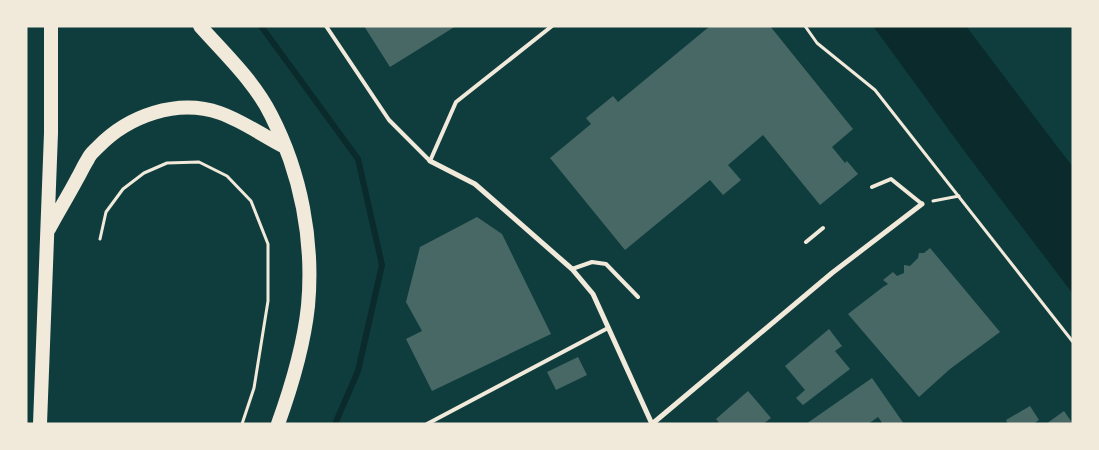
<svg xmlns="http://www.w3.org/2000/svg" width="1099" height="450" font-family="Rubik,sans-serif">
<style>
.water{fill:#0a2a2b}
.lines{fill:none;stroke-linecap:round;stroke-linejoin:round}
.stream{stroke:#0a2a2b;stroke-width:6}
.building{fill:#486865}
.path{stroke:#f1e9da;stroke-width:3}
.service{stroke:#f1e9da;stroke-width:4}
.minor{stroke:#f1e9da;stroke-width:5}
.trunk{stroke:#f1e9da;stroke-width:14}
</style>
<rect width="100%" height="100%" fill="#0f3d3e"/>
<!-- water -->
<path class="water" d="M 873,26 L 966,26 L 1059,149 L 1073,167 L 1073,294 L 968,156 Z"/>
<g class="lines">
<!-- stream -->
<path class="stream" d="M 261,26 L 358,159 L 382,265 L 358,371 L 335,424"/>
</g>
<!-- building -->
<path class="building" d="M 364,26 L 456,26 L 390,67 Z
M 710,26 L 770,26 L 853,129 L 832,147 L 845,163 L 847,161 L 858,174 L 820,205 L 763,135 L 728,165 L 741,180 L 723,195 L 710,180 L 625,250 L 550,158 L 591,124 L 586,118 L 613,96 L 618,102 Z
M 477,217 L 502,234 L 551,334 L 432,391 L 406,339 L 422,331 L 406,302 L 420,247 Z
M 930,248 L 1000,332 L 950,369 L 919,397 L 848,314 L 883,287 L 888,284 L 883,280 L 893,272 L 897,276 L 904,273 L 904,265 L 910,266 L 918,258 L 919,253 L 924,253 Z
M 829,329 L 842,346 L 835,351 L 850,369 L 803,405 L 796,398 L 805,390 L 785,366 Z
M 578,357 L 587,375 L 556,390 L 547,372 Z
M 872,378 L 904,424 L 883,424 L 878,417 L 868,424 L 806,424 Z
M 748,391 L 771,418 L 763,424 L 720,424 L 716,419 Z
M 1030,406 L 1039,420 L 1033,424 L 1008,424 L 1006,420 Z
M 1064,411 L 1073,424 L 1046,424 Z"/>
<g class="lines">
<!-- path -->
<path class="path" d="M 805,26 L 817,43 L 875,90 L 1073,342
M 933,201 L 959,196
M 100,239 L 106,212 L 123,189 L 144,173 L 167,163 L 199,162 L 227,176 L 251,201 L 268,244 L 268,301 L 254,388 L 242,424"/>
<!-- service -->
<path class="service" d="M 326,26 L 389,120 L 430,161 L 456,102 L 552,26
M 872,187 L 891,179 L 922,204
M 806,242 L 823,228
M 572,269 L 592,262 L 606,264 L 638,297
M 427,424 L 608,328"/>
<!-- minor -->
<path class="minor" d="M 430,161 L 475,184 L 572,269 L 593,294 L 652,424
M 652,424 L 832,273 L 922,204"/>
<!-- trunk -->
<path class="trunk" d="M 200,26 C 225,54 254,81 271,115 C 301,173 314,241 308,306 C 304,344 291,388 278,424
M 49,229 C 58,212 68,196 77,179 C 81,172 84,165 88,159 C 90,154 94,151 98,147 C 128,116 177,98 220,113 C 243,121 263,136 285,147
M 40,424 L 51,133 L 51,26"/>
</g>
<!-- border -->
<rect width="1099" height="450" fill="none" stroke="#f1e9da" stroke-width="55"/>
</svg>
